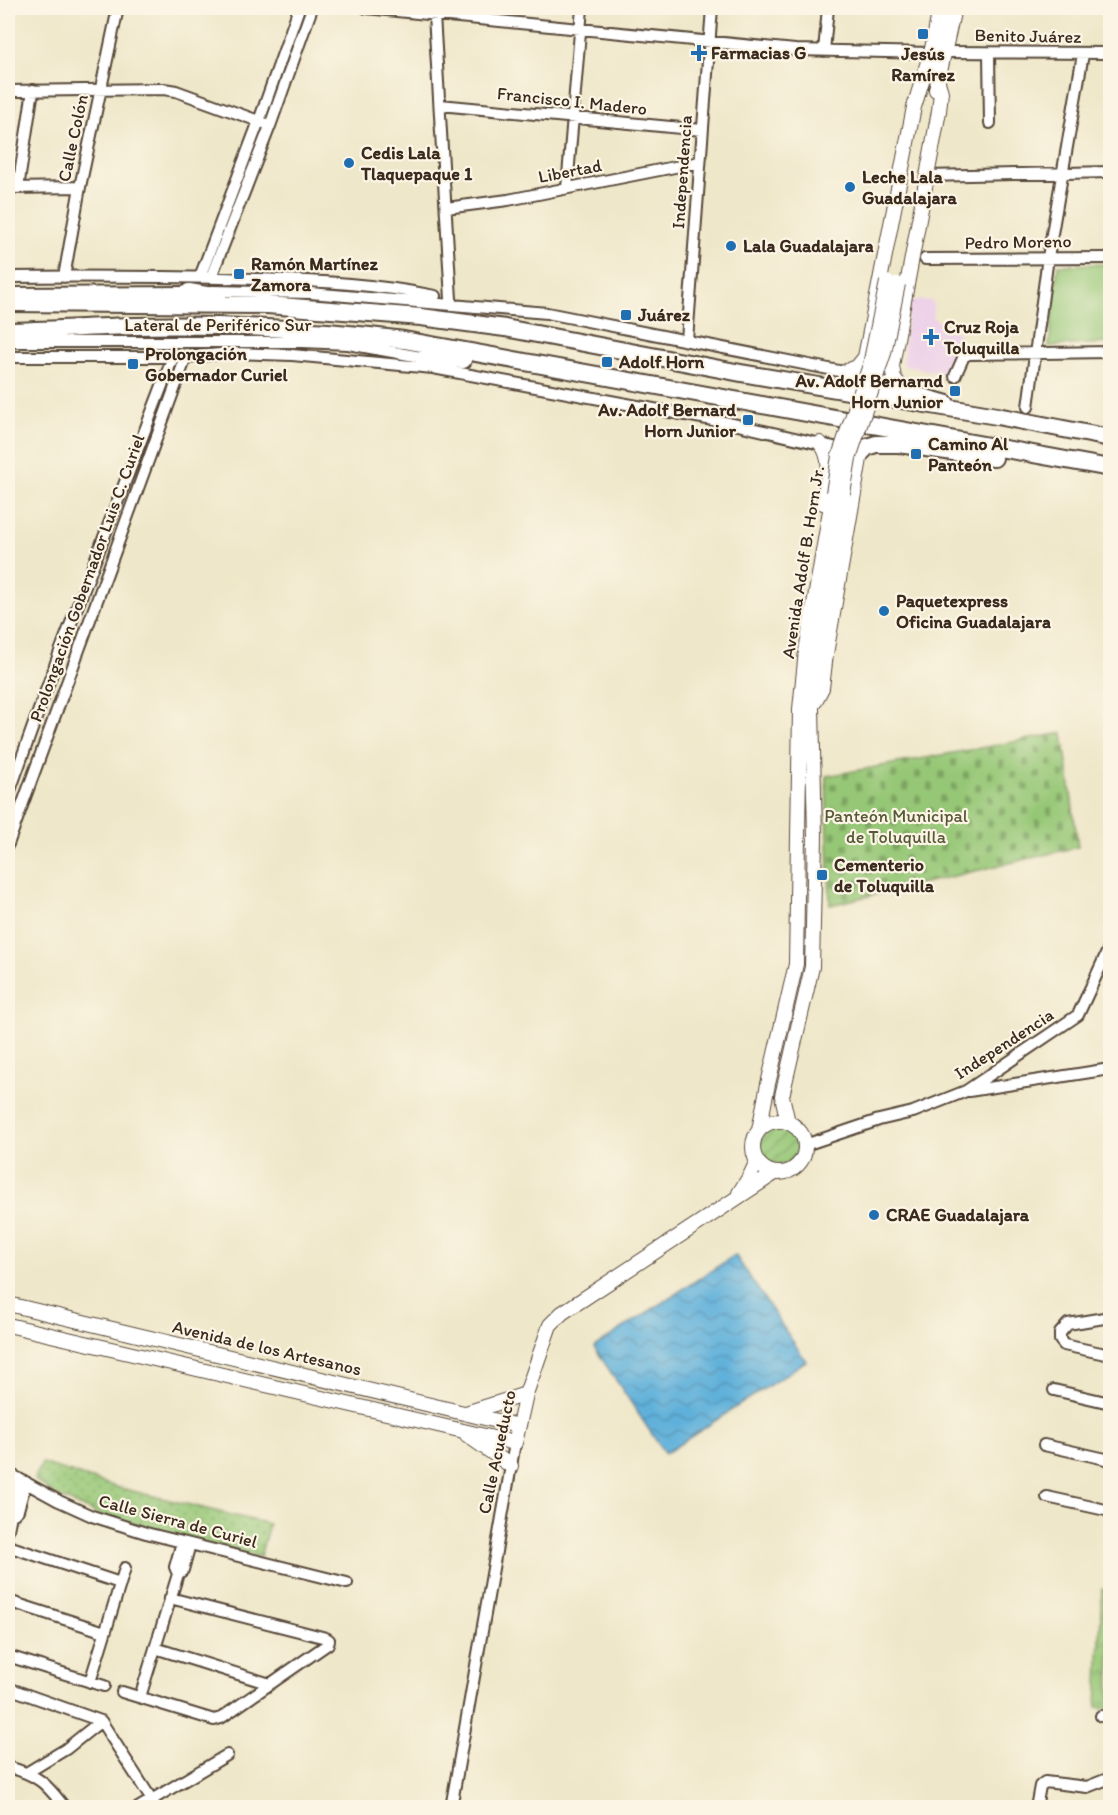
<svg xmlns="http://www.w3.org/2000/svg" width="1118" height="1815" font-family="Itim,sans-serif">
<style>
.built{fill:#edd1e9}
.grass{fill:url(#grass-dots);stroke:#68784a;stroke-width:1.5}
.cemetery{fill:url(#cemetery-stones);stroke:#68784a;stroke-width:1.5}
.park{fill:url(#park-tufts);stroke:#68784a;stroke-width:1.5}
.garden{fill:url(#garden-furrows);stroke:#68784a;stroke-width:1.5}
.pitch{fill:#96c776;stroke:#68784a;stroke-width:1.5}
.water{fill:url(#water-waves);stroke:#4d6d7c;stroke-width:1.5}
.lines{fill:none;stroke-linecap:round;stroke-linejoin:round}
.minor-casing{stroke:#564638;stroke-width:14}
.major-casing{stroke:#564638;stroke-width:16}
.highway-casing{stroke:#564638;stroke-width:20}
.minor{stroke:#fff;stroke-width:10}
.major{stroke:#fff;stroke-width:14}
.highway{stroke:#fff;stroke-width:16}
.major-bridge-casing{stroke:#564638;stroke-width:16;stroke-linecap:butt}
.major-bridge{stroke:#fff;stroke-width:14}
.poi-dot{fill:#1f6fb2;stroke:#fcf5e5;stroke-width:2}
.labels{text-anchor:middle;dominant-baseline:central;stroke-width:4.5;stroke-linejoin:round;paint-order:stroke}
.street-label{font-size:18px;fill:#3b2a1e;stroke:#fcf5e5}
.poi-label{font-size:18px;font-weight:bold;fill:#3b2a1e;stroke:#fcf5e5;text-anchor:start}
.park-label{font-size:18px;fill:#565938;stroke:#fcf5e5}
</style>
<defs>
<pattern id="grass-dots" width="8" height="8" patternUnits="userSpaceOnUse" patternTransform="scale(1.5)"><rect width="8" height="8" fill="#96c776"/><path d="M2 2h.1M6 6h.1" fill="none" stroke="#7ca260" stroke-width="1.8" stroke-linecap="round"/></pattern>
<pattern id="cemetery-stones" width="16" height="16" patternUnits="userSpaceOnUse" patternTransform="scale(1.5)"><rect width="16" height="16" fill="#96c776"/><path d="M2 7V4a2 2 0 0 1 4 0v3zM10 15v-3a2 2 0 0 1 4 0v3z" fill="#7ca260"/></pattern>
<pattern id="park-tufts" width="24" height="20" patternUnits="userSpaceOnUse" patternTransform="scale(1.5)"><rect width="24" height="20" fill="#96c776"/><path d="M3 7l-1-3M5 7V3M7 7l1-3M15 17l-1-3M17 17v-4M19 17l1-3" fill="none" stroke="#7ca260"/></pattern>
<pattern id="garden-furrows" width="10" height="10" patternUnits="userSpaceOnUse" patternTransform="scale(1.5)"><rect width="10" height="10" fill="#96c776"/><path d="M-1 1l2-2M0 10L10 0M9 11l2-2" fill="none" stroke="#7ca260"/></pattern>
<pattern id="water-waves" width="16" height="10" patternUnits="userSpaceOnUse" patternTransform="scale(1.5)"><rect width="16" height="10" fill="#5fb0da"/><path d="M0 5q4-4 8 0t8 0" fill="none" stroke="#508fb0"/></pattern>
</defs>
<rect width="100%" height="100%" fill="#fcf5e5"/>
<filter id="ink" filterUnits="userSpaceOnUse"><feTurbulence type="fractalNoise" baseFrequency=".0167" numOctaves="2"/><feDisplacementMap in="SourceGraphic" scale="12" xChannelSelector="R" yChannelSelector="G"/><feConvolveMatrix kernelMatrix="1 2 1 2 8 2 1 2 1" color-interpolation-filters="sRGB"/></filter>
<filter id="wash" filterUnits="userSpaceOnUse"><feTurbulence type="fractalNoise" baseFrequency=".008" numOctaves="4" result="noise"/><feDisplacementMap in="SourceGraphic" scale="24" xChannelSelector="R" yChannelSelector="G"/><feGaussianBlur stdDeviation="1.35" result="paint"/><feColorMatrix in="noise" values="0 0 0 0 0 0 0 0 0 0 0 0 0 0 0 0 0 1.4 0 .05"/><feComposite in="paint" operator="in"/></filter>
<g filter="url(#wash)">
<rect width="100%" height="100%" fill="#efe7c9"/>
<!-- built -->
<path class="built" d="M 910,300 L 933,301 L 933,318 L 959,333 L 951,375 L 903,365 L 904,342 Z"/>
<!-- grass -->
<path class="grass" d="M 42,1463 L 116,1487 L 269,1524 L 260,1557 L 97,1514 L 55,1495 L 34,1479 Z"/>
<!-- cemetery -->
<path class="cemetery" d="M 1063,733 L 1078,847 L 830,905 L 826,776 Z"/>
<!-- park -->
<path class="park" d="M 1102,1589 L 1110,1591 L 1110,1709 L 1097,1707 Z"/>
<!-- garden -->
<path class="garden" d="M760 1146a19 19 0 1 1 38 0a19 19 0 1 1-38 0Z"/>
<!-- pitch -->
<path class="pitch" d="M 1110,264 L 1110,343 L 1049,346 L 1058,265 Z"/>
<!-- water -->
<path class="water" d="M 735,1255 L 806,1361 L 665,1454 L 594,1347 Z"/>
</g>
<g filter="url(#ink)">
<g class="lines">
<!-- minor casing -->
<g class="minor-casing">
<path id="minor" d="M 366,8 L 795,50 L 931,53
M 434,15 L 451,299
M 824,51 L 828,8
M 945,52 L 1110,53
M 989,53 L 990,123
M 8,91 L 164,89 L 176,91 L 264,123
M 440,105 L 702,130
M 927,176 L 1110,172
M 8,188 L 80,187
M 18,188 L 33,90
M 567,188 L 582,8
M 446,208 L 508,200 L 700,162
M 925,259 L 1110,258
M 8,277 C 91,276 175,277 258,279 C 318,281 376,284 435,296
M 64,277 L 80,187 L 118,8
M 200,277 L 259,121 L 299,8
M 211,277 L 270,126 L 312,8
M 212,291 L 310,293 L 547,313 L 844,372 L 948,401
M 8,293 L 193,292
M 687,340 L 712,8
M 8,342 L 302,342 L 348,344 L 432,359
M 8,357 L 186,357 L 232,353 L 292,355 L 433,368 L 729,423 L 847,450
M 955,376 L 964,356 L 969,354 L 1110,352
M 1028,407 L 1048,257 L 1083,54
M 8,796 L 58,657 L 173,357
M 8,844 L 186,357
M 969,1091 L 1110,1069
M 805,1145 L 879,1120 L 913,1112 L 966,1091 L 1078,1015 L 1110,946
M 1110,1317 L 1068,1324 L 1060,1333 L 1060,1340 L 1064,1345 L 1110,1355
M 1054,1390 L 1110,1403
M 1044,1445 L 1110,1460
M 8,1473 L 59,1501 L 92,1516 L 146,1533 L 347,1583
M 1047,1497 L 1110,1511
M 14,1514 L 18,1510 L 26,1482
M 8,1530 L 18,1478
M 8,1546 L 120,1583
M 178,1574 L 175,1567 L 182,1542
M 8,1601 L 105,1632
M 155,1648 L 270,1684
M 8,1656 L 104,1686
M 90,1682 L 125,1568
M 8,1688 L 101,1721 L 157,1808
M 122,1692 L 214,1720 L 221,1718 L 328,1644 L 329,1640 L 326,1638 L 170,1598
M 140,1697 L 178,1574 L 183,1570 L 190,1544
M 1101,1716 L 1110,1718
M 8,1767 C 38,1775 46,1783 65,1808
M 28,1772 L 66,1749 L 101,1721
M 138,1808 L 227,1755
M 451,1808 L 515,1443
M 1036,1808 L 1040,1786 L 1045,1782 L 1087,1787 L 1110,1778"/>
</g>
<!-- major casing -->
<g class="major-casing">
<path id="major" d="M 929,64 L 940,8
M 936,90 L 954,8
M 844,372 L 857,367 L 865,357 L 914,107 L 930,55
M 901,387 L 894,378 L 892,366 L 939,111 L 941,92 L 938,82
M 820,443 C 835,460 826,483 823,503
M 814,703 L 822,688 L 826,654 L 861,453
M753 1147a26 26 0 1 1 52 0a26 26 0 1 1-52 0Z
M 788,1122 L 782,1096 L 812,967 L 815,836 L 812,708 L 813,678 L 843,494
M 759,1130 L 768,1084 L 796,964 L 800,709 L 806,651 L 833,493
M 739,1193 L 750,1176 L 757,1161
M 8,1304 L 518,1426
M 8,1325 L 515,1443 L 526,1394 L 550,1325 L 562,1313 L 775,1173
M 466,1413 L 526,1394
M 467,1435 L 511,1466"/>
</g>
<!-- highway casing -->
<g class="highway-casing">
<path id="highway" d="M 189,292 L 218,297
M 8,303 L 267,305 L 421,317 L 505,328 L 741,373 L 997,416 L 1110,438
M 8,331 C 50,330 93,327 135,326 C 225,324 315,329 404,340 L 1110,468
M 426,357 L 463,360
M 861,453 L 867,447 L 876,444 L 899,444 L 994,458"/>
</g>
<!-- minor -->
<use href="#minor" class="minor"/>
<!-- major -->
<use href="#major" class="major"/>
<!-- highway -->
<use href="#highway" class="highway"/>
<!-- major-bridge casing -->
<g class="major-bridge-casing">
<path id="major-bridge" d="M 833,493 L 839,456 L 870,365 L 887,282
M 843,494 L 849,458 L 884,353 L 898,284"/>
</g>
<!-- major-bridge -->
<use href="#major-bridge" class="major-bridge"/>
</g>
</g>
<!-- markers -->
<g class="poi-dot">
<rect x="917" y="28" width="12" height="12" rx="3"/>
<path d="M696 44h6v6h6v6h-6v6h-6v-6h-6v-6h6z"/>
<circle cx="349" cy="163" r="6"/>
<circle cx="850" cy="187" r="6"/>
<circle cx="731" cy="246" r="6"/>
<rect x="233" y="268" width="12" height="12" rx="3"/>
<rect x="620" y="309" width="12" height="12" rx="3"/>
<path d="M928 328h6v6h6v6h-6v6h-6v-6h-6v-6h6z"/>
<rect x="601" y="356" width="12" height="12" rx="3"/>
<rect x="127" y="358" width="12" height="12" rx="3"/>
<rect x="949" y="385" width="12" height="12" rx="3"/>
<rect x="742" y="414" width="12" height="12" rx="3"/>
<rect x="910" y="448" width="12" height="12" rx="3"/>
<circle cx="884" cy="611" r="6"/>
<rect x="816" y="869" width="12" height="12" rx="3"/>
<circle cx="874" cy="1215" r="6"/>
</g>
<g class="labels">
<!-- street labels -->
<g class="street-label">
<text transform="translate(1028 36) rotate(1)">Benito Juárez</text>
<text transform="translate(572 101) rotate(6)">Francisco I. Madero</text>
<text transform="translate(73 138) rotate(-78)">Calle Colón</text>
<text transform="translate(570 171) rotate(-11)">Libertad</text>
<text transform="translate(682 172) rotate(-86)">Independencia</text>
<text transform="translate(1018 242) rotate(-1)">Pedro Moreno</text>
<text x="218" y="325">Lateral de Periférico Sur</text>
<text transform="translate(803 562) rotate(-81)">Avenida Adolf B. Horn Jr.</text>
<text transform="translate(87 578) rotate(-70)">Prolongación Gobernador Luis C. Curiel</text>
<text transform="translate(1004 1044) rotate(-33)">Independencia</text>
<text transform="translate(267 1348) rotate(13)">Avenida de los Artesanos</text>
<text transform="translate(497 1452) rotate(-78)">Calle Acueducto</text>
<text transform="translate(178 1521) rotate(15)">Calle Sierra de Curiel</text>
</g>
<!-- poi labels -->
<g class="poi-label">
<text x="711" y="53">Farmacias G</text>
<text x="923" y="54" text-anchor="middle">Jesús<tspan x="923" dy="21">Ramírez</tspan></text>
<text x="361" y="153">Cedis Lala<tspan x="361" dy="21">Tlaquepaque 1</tspan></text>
<text x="862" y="177">Leche Lala<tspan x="862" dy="21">Guadalajara</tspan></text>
<text x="743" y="246">Lala Guadalajara</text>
<text x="251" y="264">Ramón Martínez<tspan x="251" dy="21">Zamora</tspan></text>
<text x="638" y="315">Juárez</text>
<text x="944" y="327">Cruz Roja<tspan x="944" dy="21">Toluquilla</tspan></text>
<text x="145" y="354">Prolongación<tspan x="145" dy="21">Gobernador Curiel</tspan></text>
<text x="619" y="362">Adolf Horn</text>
<text x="943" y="381" text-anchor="end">Av. Adolf Bernarnd<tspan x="943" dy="21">Horn Junior</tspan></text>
<text x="736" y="410" text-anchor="end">Av. Adolf Bernard<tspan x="736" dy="21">Horn Junior</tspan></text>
<text x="928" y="444">Camino Al<tspan x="928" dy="21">Panteón</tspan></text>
<text x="896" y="601">Paquetexpress<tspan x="896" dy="21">Oficina Guadalajara</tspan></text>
<text x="834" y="865">Cementerio<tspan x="834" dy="21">de Toluquilla</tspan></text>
<text x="886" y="1215">CRAE Guadalajara</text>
</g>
<!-- park labels -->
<g class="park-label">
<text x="896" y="816">Panteón Municipal<tspan x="896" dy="21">de Toluquilla</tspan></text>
</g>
</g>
<!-- margin -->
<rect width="1118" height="1815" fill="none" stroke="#fcf5e5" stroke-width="30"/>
</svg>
